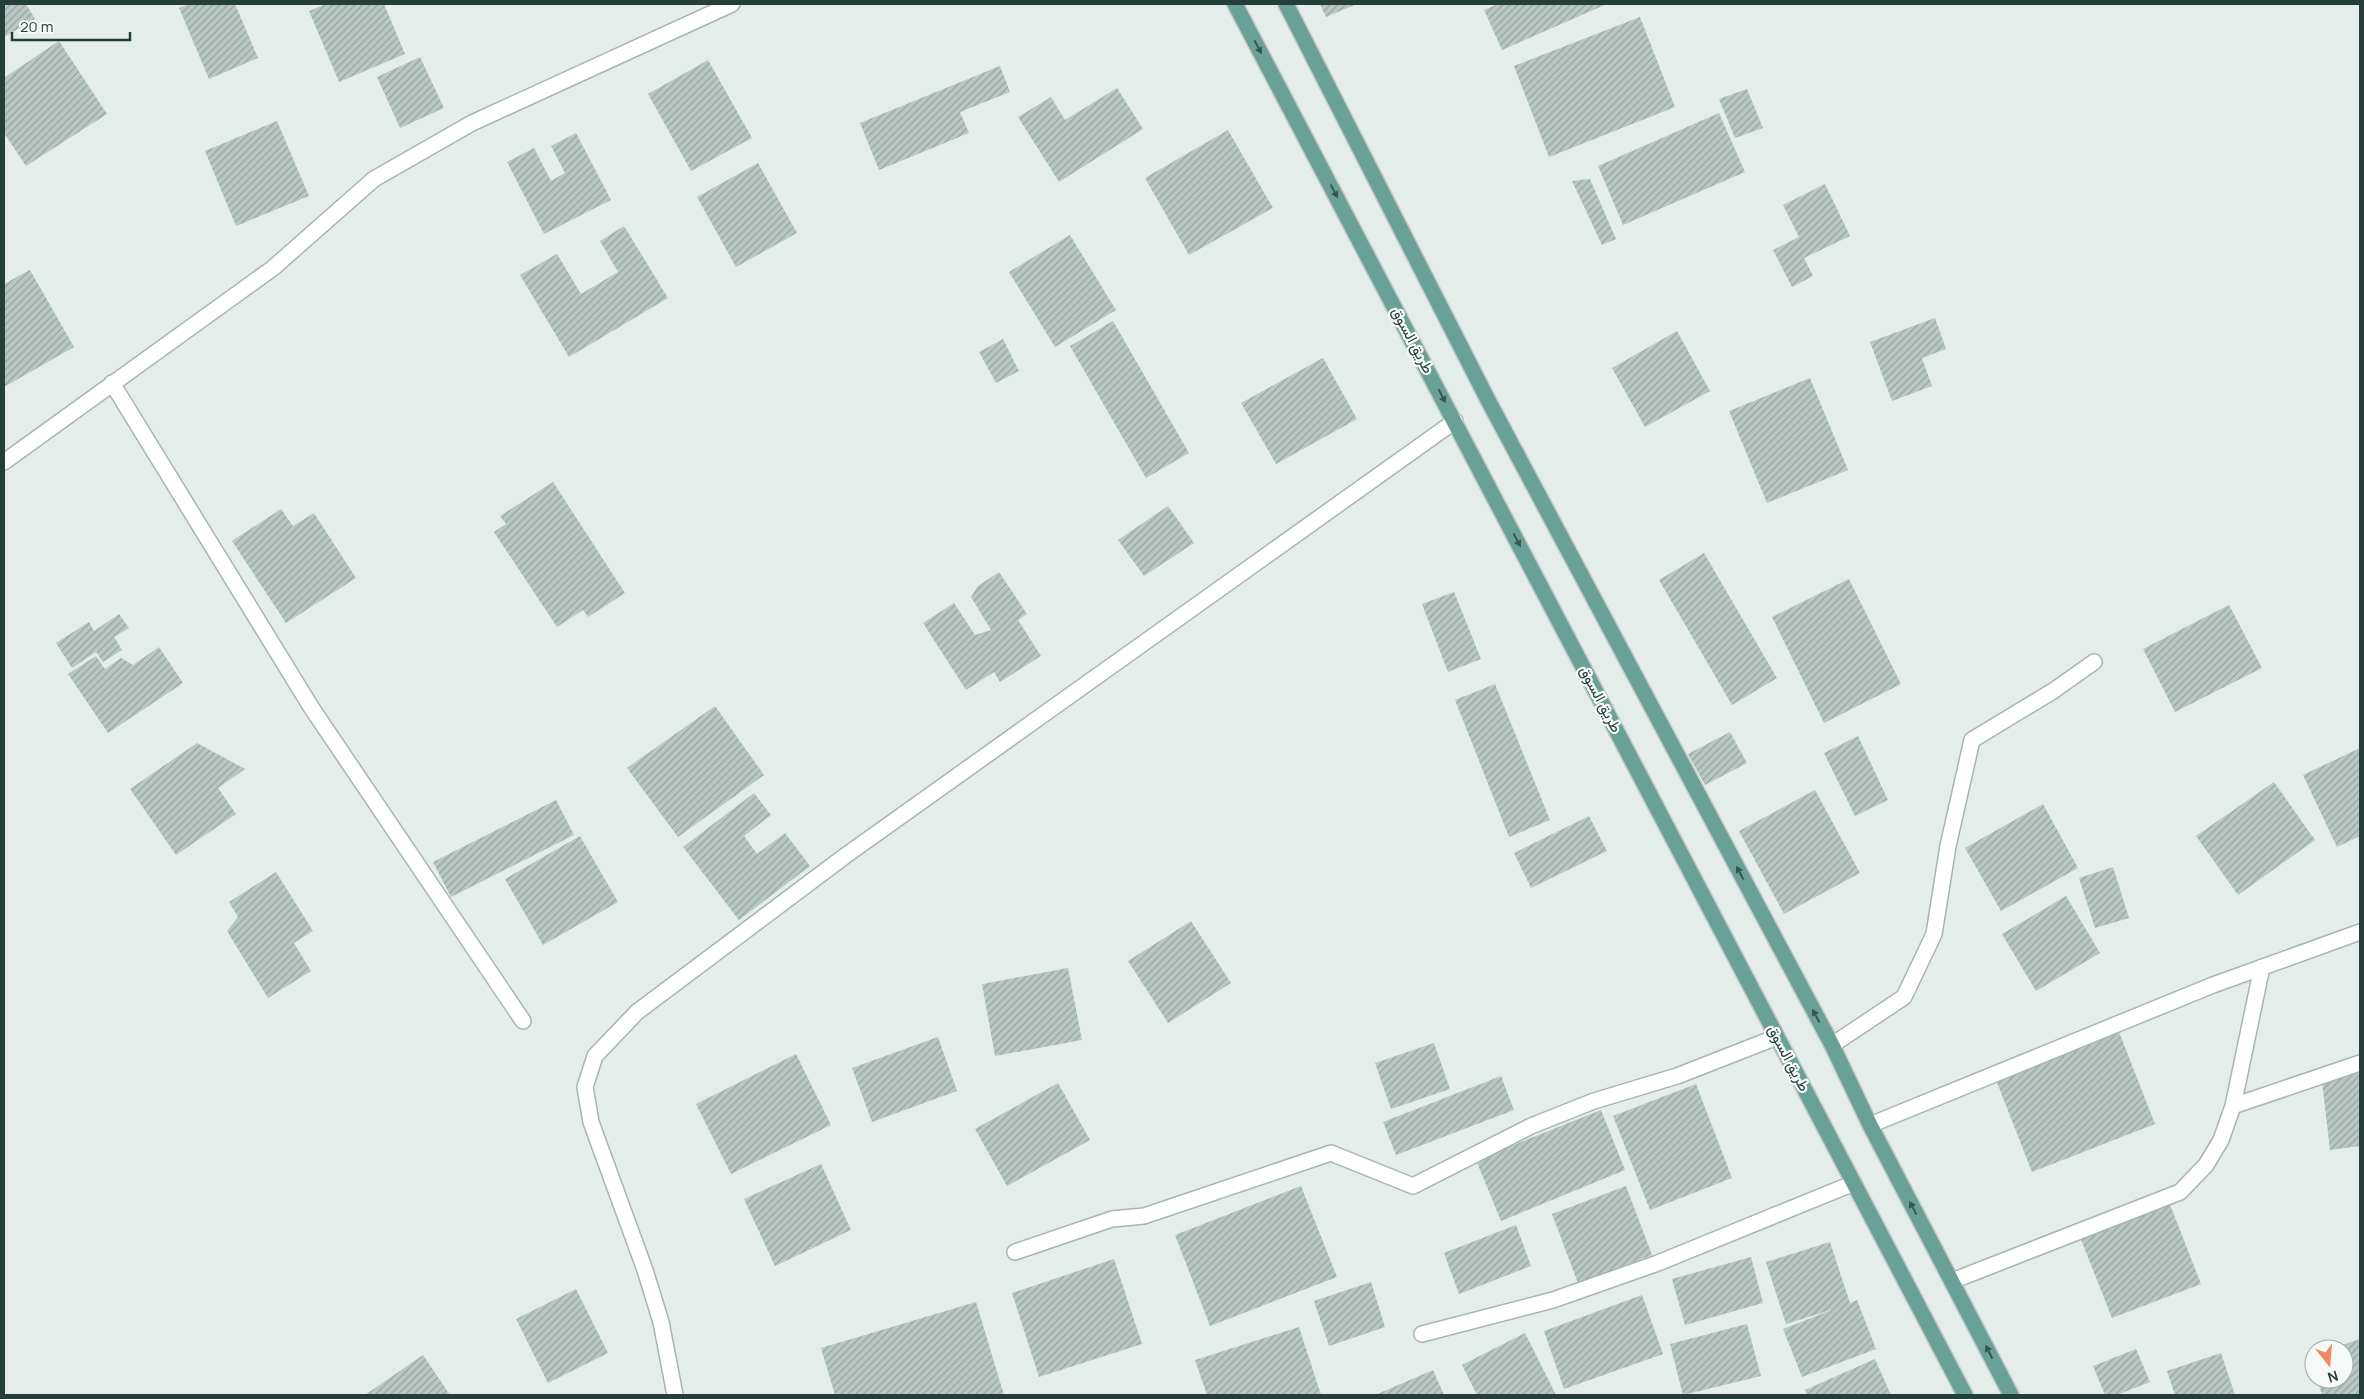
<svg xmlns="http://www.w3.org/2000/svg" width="2364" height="1399" font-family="Manrope,Vazirmatn,sans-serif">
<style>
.building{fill:url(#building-hatch)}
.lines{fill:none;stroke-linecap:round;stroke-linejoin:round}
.street-casing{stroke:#a7b5b1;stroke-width:18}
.primary-casing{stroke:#c2c9c8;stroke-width:18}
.street{stroke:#fff;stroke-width:15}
.primary{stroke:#6aa196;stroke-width:15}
.oneway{fill:#365750}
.labels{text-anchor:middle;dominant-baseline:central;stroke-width:4.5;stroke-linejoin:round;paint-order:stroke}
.street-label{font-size:15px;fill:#243e39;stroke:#f5f9f7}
</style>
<defs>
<pattern id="building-hatch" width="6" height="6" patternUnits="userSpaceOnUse" patternTransform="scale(1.25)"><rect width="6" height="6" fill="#b9c8c3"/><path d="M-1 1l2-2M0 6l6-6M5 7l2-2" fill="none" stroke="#96a49f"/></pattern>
</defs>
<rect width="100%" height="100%" fill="#e4ede9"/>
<!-- building -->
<path class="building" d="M 4,4 L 26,4 L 35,19 L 4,37 Z
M 189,4 L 235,4 L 258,58 L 209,79 L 179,8 Z
M 326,4 L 384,4 L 405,54 L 339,82 L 309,11 Z
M 1320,4 L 1357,4 L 1326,17 Z
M 1498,4 L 1607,4 L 1502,50 L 1484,10 Z
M 1640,17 L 1675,107 L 1549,157 L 1514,66 Z
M 59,41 L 107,114 L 26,166 L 4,133 L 4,78 Z
M 420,57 L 444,108 L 400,128 L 377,77 Z
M 708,60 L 752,138 L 691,171 L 648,94 Z
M 1000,66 L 1010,92 L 960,112 L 969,133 L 879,170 L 860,123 Z
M 1117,88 L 1143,129 L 1059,182 L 1018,117 L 1051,97 L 1065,120 Z
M 1747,89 L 1763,128 L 1735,138 L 1719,99 Z
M 1719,113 L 1745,172 L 1623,225 L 1598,166 Z
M 277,121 L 309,196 L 236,226 L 205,151 Z
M 1228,130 L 1273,208 L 1189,255 L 1145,178 Z
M 576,133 L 611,200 L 544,234 L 507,162 L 534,148 L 551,181 L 565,173 L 551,146 Z
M 758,163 L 797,233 L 736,267 L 697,197 Z
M 1590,179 L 1616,239 L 1602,245 L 1572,181 Z
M 1825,184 L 1850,236 L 1804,258 L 1813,276 L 1792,287 L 1773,250 L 1799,237 L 1783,205 Z
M 624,226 L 668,298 L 569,357 L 520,275 L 557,254 L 581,294 L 618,272 L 600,241 Z
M 1070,235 L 1116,310 L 1055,347 L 1009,272 Z
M 30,270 L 74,347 L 4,387 L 4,284 Z
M 1935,318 L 1946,349 L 1922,358 L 1932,386 L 1892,401 L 1870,342 Z
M 1113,321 L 1189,453 L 1146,478 L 1070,346 Z
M 1677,331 L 1710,391 L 1645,427 L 1612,368 Z
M 1003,339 L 1019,371 L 996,383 L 979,352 Z
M 1323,358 L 1357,419 L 1276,464 L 1241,403 Z
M 1810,378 L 1848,470 L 1767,503 L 1729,411 Z
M 553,482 L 625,593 L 588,617 L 583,610 L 557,627 L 494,532 L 506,524 L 500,516 Z
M 1168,506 L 1194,543 L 1144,576 L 1118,540 Z
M 281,509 L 293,526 L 314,513 L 356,578 L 286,623 L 232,541 Z
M 1704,553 L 1777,678 L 1732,705 L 1659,580 Z
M 999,572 L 1027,614 L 1018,620 L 1041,656 L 1000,682 L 994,672 L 966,690 L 923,623 L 954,603 L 975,635 L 991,630 L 971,597 L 978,586 Z
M 1849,579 L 1901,684 L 1824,723 L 1772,617 Z
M 1454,592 L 1481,659 L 1448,672 L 1422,604 Z
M 2229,605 L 2262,668 L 2175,712 L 2143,649 Z
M 119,614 L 129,628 L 114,637 L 122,650 L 103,662 L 96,652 L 72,668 L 56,643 L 89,622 L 94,631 Z
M 159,647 L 183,683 L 108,733 L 68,674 L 96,656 L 105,669 L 121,658 L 133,665 Z
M 1495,684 L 1550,820 L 1509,837 L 1455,700 Z
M 715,706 L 764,775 L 678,837 L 627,768 Z
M 1730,732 L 1747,763 L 1705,785 L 1688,754 Z
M 1858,736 L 1888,800 L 1855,816 L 1824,753 Z
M 197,743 L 245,769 L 218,788 L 236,814 L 176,855 L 130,789 Z
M 2360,748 L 2360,836 L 2337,847 L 2303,775 Z
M 2274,782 L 2315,840 L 2238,895 L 2196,836 Z
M 1815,790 L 1860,873 L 1784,914 L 1739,831 Z
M 754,793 L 771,815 L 744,836 L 757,854 L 785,833 L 810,866 L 739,920 L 683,847 Z
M 556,800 L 574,835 L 451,897 L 433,862 Z
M 2043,804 L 2078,868 L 2001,911 L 1965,848 Z
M 1589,816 L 1607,851 L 1531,888 L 1514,853 Z
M 580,836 L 618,902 L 543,945 L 505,879 Z
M 2113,867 L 2129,918 L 2095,928 L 2079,878 Z
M 276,872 L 313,931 L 294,943 L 311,971 L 268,998 L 227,931 L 238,917 L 229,902 Z
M 2066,896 L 2100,953 L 2036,991 L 2002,934 Z
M 1191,921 L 1231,983 L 1168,1023 L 1128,961 Z
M 1068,968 L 1082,1040 L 995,1056 L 982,984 Z
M 2119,1032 L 2155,1124 L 2032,1172 L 1996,1080 Z
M 938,1037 L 957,1091 L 872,1122 L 852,1068 Z
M 1434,1043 L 1450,1089 L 1391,1109 L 1375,1063 Z
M 796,1054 L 831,1125 L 731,1174 L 696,1104 Z
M 2360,1069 L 2360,1146 L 2330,1150 L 2321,1073 Z
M 1501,1076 L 1514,1110 L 1396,1155 L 1383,1122 Z
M 1058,1083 L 1090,1140 L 1007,1186 L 975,1129 Z
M 1696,1084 L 1732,1178 L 1650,1210 L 1613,1116 Z
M 1601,1110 L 1625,1170 L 1501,1221 L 1476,1160 Z
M 821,1164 L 851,1230 L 775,1266 L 744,1199 Z
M 1301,1186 L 1337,1277 L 1210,1326 L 1175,1235 Z
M 1626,1186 L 1652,1255 L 1578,1283 L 1552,1214 Z
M 2169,1202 L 2201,1284 L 2112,1318 L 2080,1237 Z
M 1516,1225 L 1531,1266 L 1459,1294 L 1444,1253 Z
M 1830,1242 L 1850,1303 L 1857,1300 L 1876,1349 L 1802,1377 L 1783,1329 L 1834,1309 L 1786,1324 L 1766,1262 Z
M 1751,1257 L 1763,1303 L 1685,1325 L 1672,1279 Z
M 1114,1259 L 1142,1344 L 1039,1377 L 1012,1293 Z
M 1371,1282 L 1385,1327 L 1329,1346 L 1314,1301 Z
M 576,1289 L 608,1353 L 548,1383 L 516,1319 Z
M 1642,1295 L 1663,1354 L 1564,1389 L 1544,1331 Z
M 976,1302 L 1004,1395 L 835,1395 L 821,1348 Z
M 1747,1324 L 1761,1376 L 1683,1395 L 1670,1344 Z
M 1299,1327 L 1321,1395 L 1207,1395 L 1195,1360 Z
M 1525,1333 L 1556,1395 L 1477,1395 L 1462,1365 Z
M 2360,1339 L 2360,1395 L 2322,1395 L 2317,1379 L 2344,1379 L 2344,1349 L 2331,1349 Z
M 2136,1349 L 2150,1382 L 2117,1395 L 2105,1395 L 2093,1366 Z
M 2221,1353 L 2235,1395 L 2175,1395 L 2167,1371 Z
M 2314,1354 L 2314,1369 L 2309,1355 Z
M 423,1355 L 450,1395 L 365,1395 Z
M 1875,1359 L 1891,1395 L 1807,1395 L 1805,1390 Z
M 1433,1370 L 1444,1395 L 1375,1395 Z"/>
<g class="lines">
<!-- street casing -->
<g class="street-casing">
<path id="street" d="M 112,383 L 311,707 L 523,1021
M 4,462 L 273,268 L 374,179 L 472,123 L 732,4
M 1832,1045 L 1904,997 L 1934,934 L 1948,846 L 1972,740 L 2053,691 L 2094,662
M 2233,1106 L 2360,1063
M 1870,1125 L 2213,985 L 2360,932
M 1015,1252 L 1112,1219 L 1144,1216 L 1331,1153 L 1413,1186 L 1531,1126 L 1594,1101 L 1677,1076 L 1777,1037
M 1952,1281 L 2180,1192 L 2206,1165 L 2221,1140 L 2233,1106 L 2262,967
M 1422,1334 L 1553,1300 L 1658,1263 L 1854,1183
M 675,1395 L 661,1322 L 645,1270 L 591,1122 L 585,1087 L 595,1056 L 637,1012 L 845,856 L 1455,421"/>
</g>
<!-- primary casing -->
<g class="primary-casing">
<path id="primary" d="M 1235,4 L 1965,1395
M 1286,4 L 1489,402 L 1832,1045 L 1870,1125 L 2011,1395"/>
</g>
<!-- street -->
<use href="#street" class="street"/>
<!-- primary -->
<use href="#primary" class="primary"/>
</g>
<!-- one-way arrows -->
<defs><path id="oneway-solid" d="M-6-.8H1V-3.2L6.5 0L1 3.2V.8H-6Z" transform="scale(1.25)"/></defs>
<g class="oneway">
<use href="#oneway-solid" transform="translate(1258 47) rotate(62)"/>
<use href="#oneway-solid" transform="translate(1334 191) rotate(62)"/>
<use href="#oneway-solid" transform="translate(1442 396) rotate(63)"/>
<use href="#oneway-solid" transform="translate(1517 540) rotate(62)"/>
<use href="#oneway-solid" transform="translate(1740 873) rotate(-118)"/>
<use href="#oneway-solid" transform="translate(1816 1016) rotate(-118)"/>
<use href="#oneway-solid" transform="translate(1913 1208) rotate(-118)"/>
<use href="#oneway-solid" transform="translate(1989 1352) rotate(-117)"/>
</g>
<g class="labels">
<!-- street labels -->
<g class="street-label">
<text transform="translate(1413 340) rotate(62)">طريق السوق</text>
<text transform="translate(1601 699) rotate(62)">طريق السوق</text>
<text transform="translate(1789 1058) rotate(62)">طريق السوق</text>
</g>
</g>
<!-- border -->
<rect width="2364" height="1399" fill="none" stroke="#243e39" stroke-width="10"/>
<!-- north arrow -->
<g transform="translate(2329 1364) rotate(163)"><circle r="24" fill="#f5f9f7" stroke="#a1aeab"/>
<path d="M0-4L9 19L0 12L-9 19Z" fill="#ee8b61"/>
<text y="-8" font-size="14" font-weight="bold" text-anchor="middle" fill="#243e39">N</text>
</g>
<!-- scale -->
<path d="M12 32v8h118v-8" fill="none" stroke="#243e39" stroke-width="2.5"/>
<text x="20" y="32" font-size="15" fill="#243e39" stroke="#f5f9f7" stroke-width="4" paint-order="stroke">20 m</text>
</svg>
